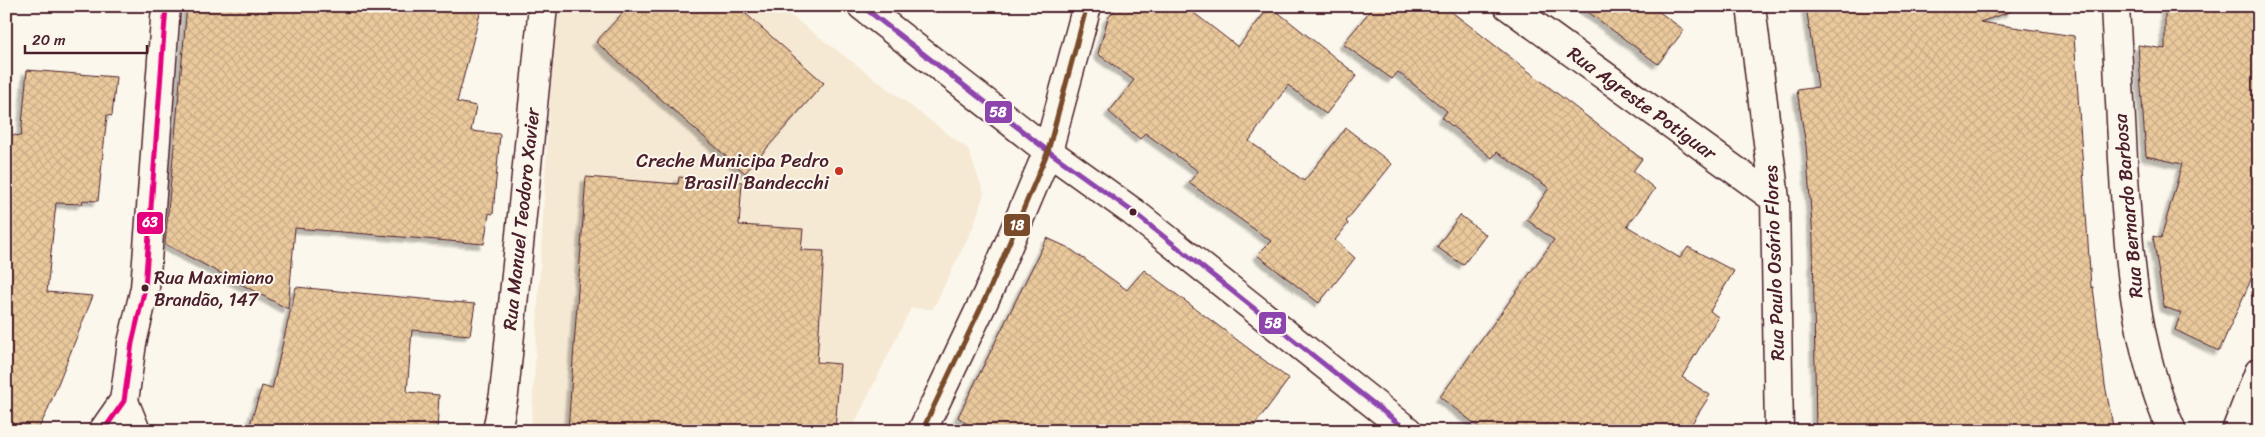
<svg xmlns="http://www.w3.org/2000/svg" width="2265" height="437" font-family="Sriracha,sans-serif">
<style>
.built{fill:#f6e9d4}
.building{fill:url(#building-cross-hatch);stroke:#4a1f2b;filter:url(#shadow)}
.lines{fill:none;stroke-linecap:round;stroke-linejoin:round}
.minor-casing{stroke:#4a1f2b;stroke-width:31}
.minor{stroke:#fbf7ec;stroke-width:28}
.bus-1-casing{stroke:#fbf7ec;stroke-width:9}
.bus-2-casing{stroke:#fbf7ec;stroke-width:9}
.bus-3-casing{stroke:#fbf7ec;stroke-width:9}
.bus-1{stroke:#8e44ad;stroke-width:5}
.bus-2{stroke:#e5007d;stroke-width:5}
.bus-3{stroke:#7a4b2a;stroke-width:5}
.poi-dot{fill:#c8321e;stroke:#fbf7ec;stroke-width:2}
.bus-dot{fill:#4a1f2b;stroke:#fbf7ec;stroke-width:2}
.labels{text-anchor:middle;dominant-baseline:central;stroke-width:4;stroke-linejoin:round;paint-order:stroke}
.bus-label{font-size:18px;fill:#4a1f2b;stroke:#fbf7ec;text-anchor:start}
.street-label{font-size:19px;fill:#4a1f2b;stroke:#fbf7ec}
.poi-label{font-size:19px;fill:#4a1f2b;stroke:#fbf7ec;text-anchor:end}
.line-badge{stroke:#fbf7ec;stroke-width:2}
.badge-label{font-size:14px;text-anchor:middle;font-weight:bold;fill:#fff}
</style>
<defs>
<pattern id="building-cross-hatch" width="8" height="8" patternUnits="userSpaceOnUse" patternTransform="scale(1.25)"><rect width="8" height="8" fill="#eac99c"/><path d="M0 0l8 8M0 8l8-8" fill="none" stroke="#caac87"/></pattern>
<filter id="shadow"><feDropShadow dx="-4.5" dy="4.5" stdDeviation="1" flood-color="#0004"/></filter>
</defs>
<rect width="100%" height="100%" fill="#fbf7ec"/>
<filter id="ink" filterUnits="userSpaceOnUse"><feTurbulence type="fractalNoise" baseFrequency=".02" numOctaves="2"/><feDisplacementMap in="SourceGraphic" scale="10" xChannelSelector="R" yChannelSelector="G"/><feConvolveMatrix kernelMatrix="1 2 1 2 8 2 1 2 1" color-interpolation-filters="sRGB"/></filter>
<g filter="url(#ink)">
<!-- built -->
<path class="built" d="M 558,6 L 778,6 L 968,149 L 984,193 L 974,225 L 933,309 L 911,308 L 851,431 L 531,431 L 551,73 Z"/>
<!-- building -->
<path class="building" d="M 187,6 L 482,6 L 457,102 L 476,106 L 471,131 L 500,134 L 493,214 L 489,213 L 484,244 L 295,228 L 288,309 L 165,244 Z
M 629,6 L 737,6 L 824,83 L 745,173 L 596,42 Z
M 1118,6 L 1185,6 L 1238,47 L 1270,6 L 1357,75 L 1326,114 L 1288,85 L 1249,141 L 1304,181 L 1346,128 L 1392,164 L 1346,221 L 1348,224 L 1335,240 L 1355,258 L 1319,303 L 1257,255 L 1271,241 L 1189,183 L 1198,171 L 1145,133 L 1140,139 L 1109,112 L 1134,80 L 1098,54 L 1108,18 Z
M 1374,6 L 1444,6 L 1642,159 L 1633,171 L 1655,189 L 1627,226 L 1680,258 L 1688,247 L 1734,271 L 1710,311 L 1718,317 L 1682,377 L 1710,395 L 1687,431 L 1484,431 L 1440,397 L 1554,240 L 1527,220 L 1549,188 L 1497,152 L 1492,158 L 1442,118 L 1447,111 L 1398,72 L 1392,79 L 1343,44 Z
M 1580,6 L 1651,6 L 1684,30 L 1658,64 Z
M 1806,6 L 2011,6 L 2012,11 L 1980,22 L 2074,36 L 2091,287 L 2093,287 L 2105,385 L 2114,431 L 1816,431 L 1813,238 L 1806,146 L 1797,90 L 1818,87 Z
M 2165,6 L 2259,6 L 2259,262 L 2219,351 L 2175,330 L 2181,313 L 2164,307 L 2153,236 L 2161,238 L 2182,164 L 2146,156 L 2138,45 L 2165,49 Z
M 27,70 L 116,77 L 112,116 L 107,115 L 98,201 L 83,200 L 82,204 L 56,203 L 47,292 L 93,296 L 46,414 L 37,431 L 6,431 L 6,134 L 21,136 Z
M 586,177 L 678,184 L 679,177 L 742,182 L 739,225 L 803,229 L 801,250 L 824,251 L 817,362 L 840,364 L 835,431 L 568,431 Z
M 1460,215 L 1486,235 L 1463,265 L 1437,247 Z
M 1047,238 L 1069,248 L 1127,290 L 1144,270 L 1289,379 L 1250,431 L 976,431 L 958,417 Z
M 296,287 L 475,304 L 470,335 L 412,330 L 407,392 L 439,395 L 437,431 L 248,431 L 262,386 L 272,389 Z"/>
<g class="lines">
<!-- minor casing -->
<g class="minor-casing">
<path id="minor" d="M 862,6 L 1048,151 L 1133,212 L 1408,431
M 1508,6 L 1775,199
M 1751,6 L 1775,199 L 1779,431
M 2115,6 C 2118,57 2120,108 2123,159 C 2128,251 2134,345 2172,431
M 124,401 L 136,431
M 103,431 L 124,401 L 132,343 L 145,288 L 166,6
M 497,431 L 504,394 L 543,6
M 922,431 L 991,286 L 1048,151 L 1087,6
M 2236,431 L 2259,372"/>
</g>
<!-- minor -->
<use href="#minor" class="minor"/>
<!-- bus-1 casing -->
<g class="bus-1-casing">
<path id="bus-1" d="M 862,6 L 1048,151 L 1133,212 L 1408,431"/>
</g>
<!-- bus-2 casing -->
<g class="bus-2-casing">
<path id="bus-2" d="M 103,431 L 124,401 L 132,343 L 145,288 L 166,6"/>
</g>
<!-- bus-3 casing -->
<g class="bus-3-casing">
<path id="bus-3" d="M 922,431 L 991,286 L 1048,151 L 1086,9"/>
</g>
<!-- bus-1 -->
<use href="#bus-1" class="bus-1"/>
<!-- bus-2 -->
<use href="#bus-2" class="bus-2"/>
<!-- bus-3 -->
<use href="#bus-3" class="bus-3"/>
</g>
</g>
<!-- markers -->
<circle class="poi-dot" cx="839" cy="171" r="5"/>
<g class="bus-dot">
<circle cx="1133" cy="212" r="4.5"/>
<circle cx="145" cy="288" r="4.5"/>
</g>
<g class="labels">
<!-- bus labels -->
<g class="bus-label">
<text x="154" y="278">Rua Maximiano<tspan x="154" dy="22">Brandão, 147</tspan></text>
</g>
<!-- street labels -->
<g class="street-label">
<text transform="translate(1642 103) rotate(36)">Rua Agreste Potiguar</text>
<text transform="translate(2128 206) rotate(-95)">Rua Bernardo Barbosa</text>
<text transform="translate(521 219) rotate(-84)">Rua Manuel Teodoro Xavier</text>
<text transform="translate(1774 263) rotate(-92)">Rua Paulo Osório Flores</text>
</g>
<!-- poi labels -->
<g class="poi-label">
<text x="829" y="160">Creche Municipa Pedro<tspan x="829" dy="22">Brasill Bandecchi</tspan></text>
</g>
</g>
<g class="line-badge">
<rect x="984" y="100" width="29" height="24" rx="5" fill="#8e44ad"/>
<rect x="136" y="211" width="28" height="24" rx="5" fill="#e5007d"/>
<rect x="1003" y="213" width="28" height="24" rx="5" fill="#7a4b2a"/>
<rect x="1258" y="311" width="29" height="24" rx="5" fill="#8e44ad"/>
</g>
<g class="badge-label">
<text x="998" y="117">58</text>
<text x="150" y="227">63</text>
<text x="1017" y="230">18</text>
<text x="1273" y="328">58</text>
</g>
<!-- margin -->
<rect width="2265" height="437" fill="none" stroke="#fbf7ec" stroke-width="25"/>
<rect x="12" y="12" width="2240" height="412" fill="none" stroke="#4a1f2b" stroke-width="2" filter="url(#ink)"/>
<!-- scale -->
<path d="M25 45v8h122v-8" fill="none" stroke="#4a1f2b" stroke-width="2.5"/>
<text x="32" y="45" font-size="15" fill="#4a1f2b" stroke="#fbf7ec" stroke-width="4" paint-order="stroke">20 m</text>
</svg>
